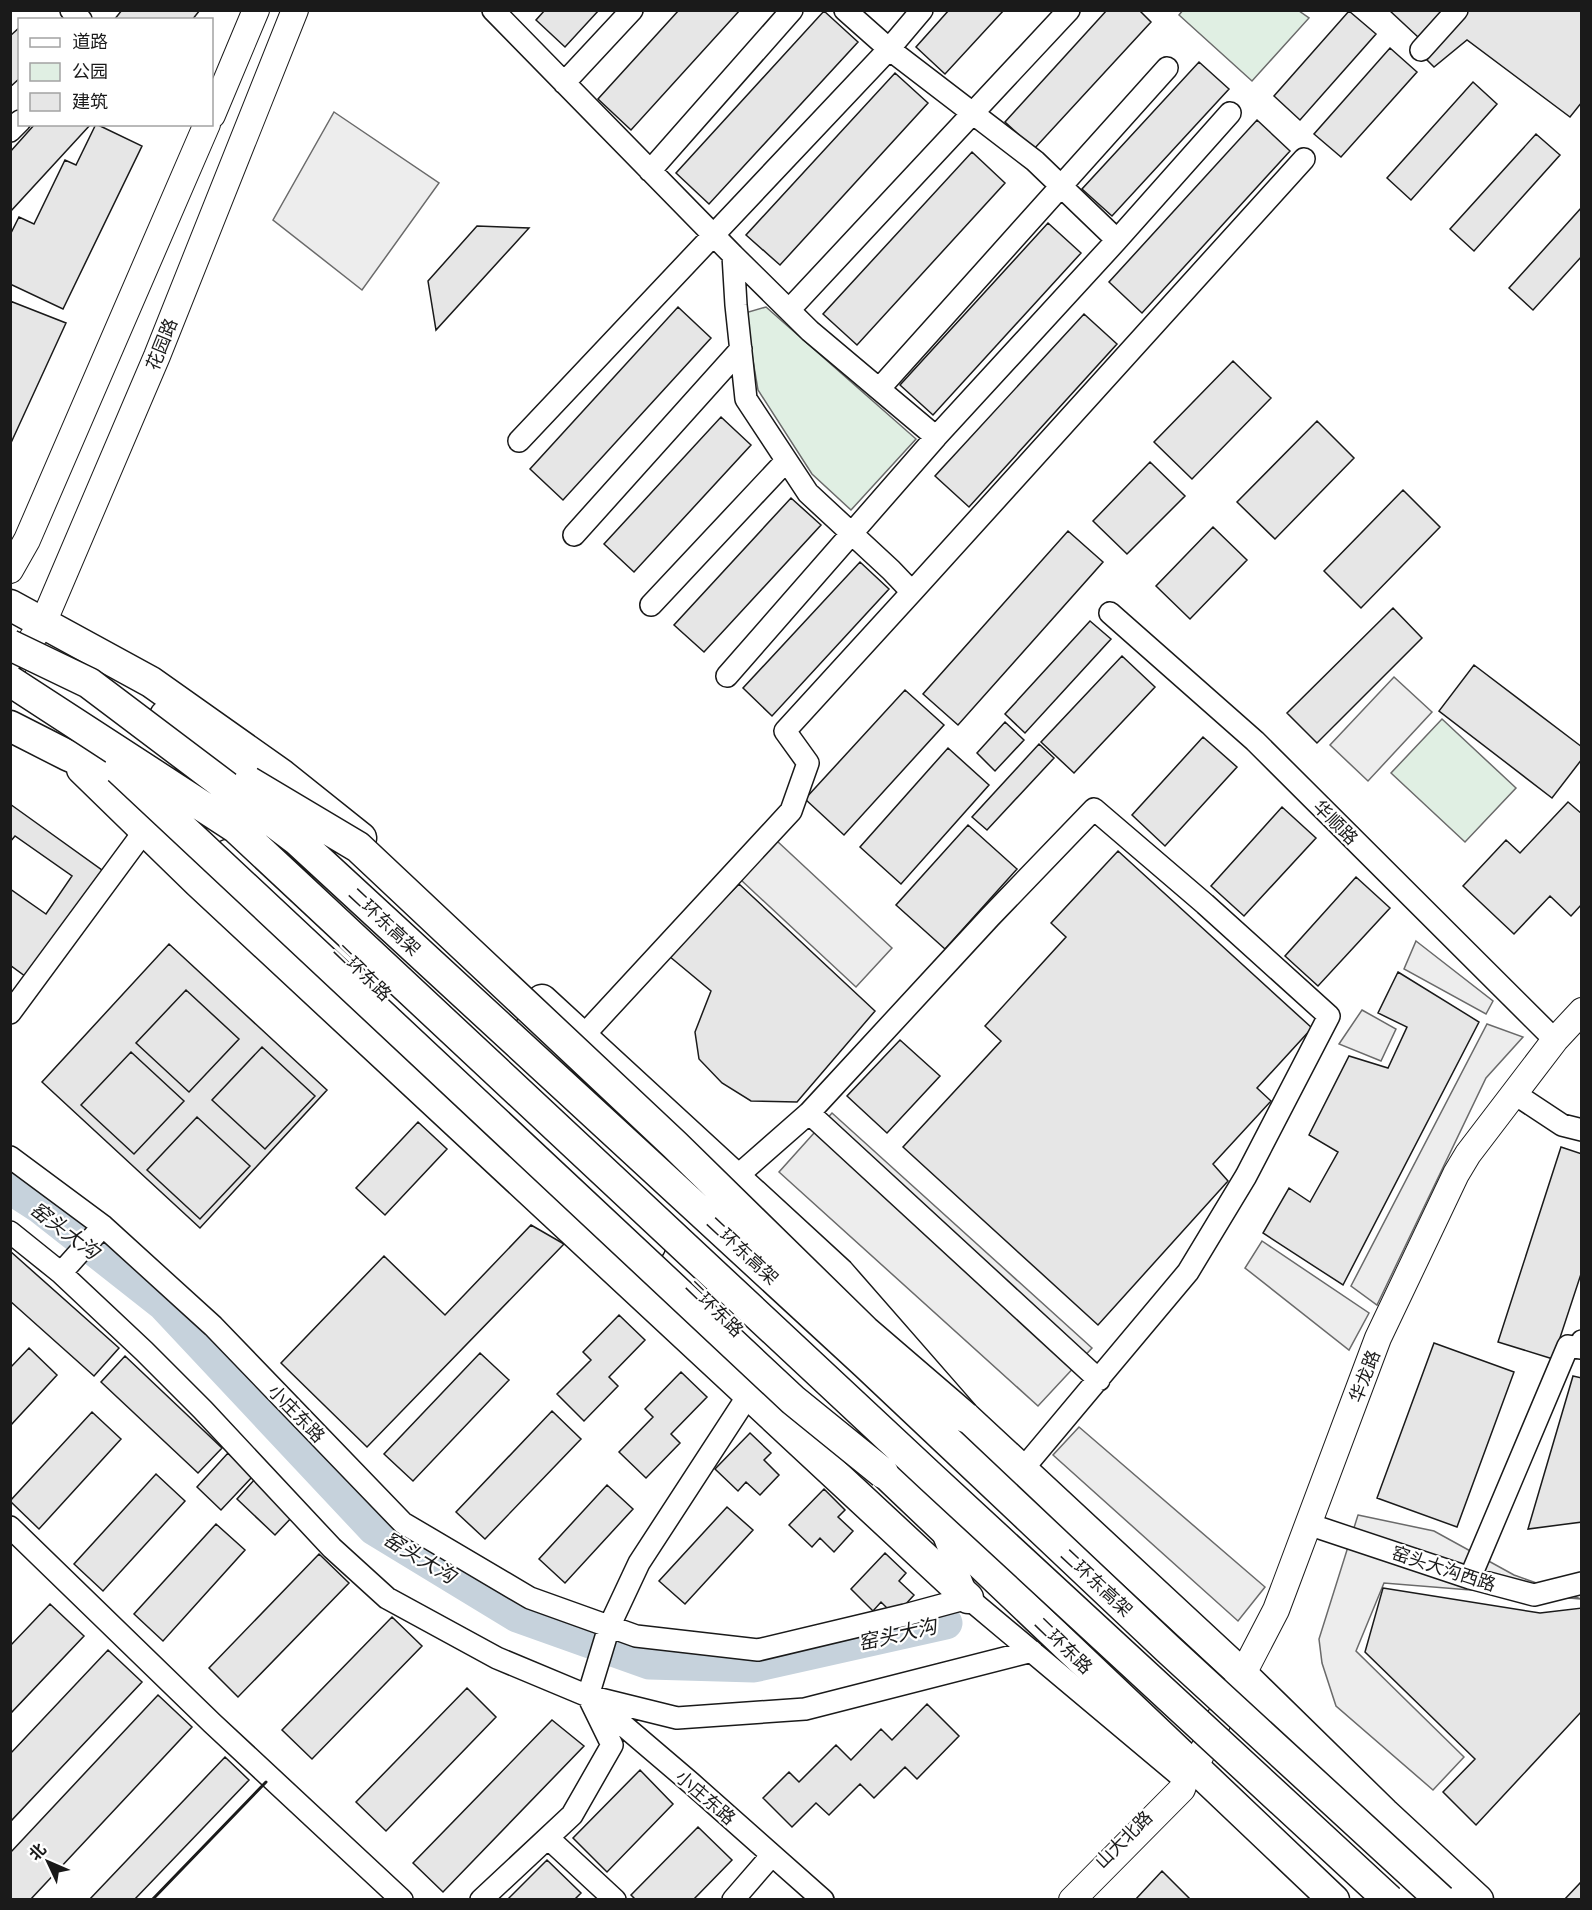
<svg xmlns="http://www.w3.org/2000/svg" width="1592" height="1910" font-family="'Noto Sans','Noto Sans SC',sans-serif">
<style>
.green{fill:#e0efe3;stroke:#6a6a6a;stroke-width:1.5}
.parking{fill:#ededed;stroke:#6a6a6a;stroke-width:1.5}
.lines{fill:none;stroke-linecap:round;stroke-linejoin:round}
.river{stroke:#c6d2dc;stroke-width:33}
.building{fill:#e6e6e6;stroke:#1a1a1a;stroke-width:1.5}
.minor-casing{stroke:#1a1a1a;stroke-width:24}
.major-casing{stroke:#1a1a1a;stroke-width:28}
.highway-casing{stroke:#1a1a1a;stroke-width:33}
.minor{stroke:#fff;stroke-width:21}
.major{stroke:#fff;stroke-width:26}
.highway{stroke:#fff;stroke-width:30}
.highway-bridge-casing{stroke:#1a1a1a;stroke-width:33;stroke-linecap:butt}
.highway-bridge{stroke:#fff;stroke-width:30}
.wall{stroke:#1a1a1a;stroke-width:3}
.labels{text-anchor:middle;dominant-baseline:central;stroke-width:4.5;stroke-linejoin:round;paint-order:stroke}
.street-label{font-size:18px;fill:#1a1a1a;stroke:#fff}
.water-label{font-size:20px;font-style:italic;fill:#1a1a1a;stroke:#fff}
</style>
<rect width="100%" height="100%" fill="#fff"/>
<!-- green -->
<path class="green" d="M 1183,10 L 1299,11 L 1309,18 L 1252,81 L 1179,15 Z
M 766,307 L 916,439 L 851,510 L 812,474 L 758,390 L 745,313 Z
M 1442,719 L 1516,788 L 1465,842 L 1391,773 Z"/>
<!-- parking -->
<path class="parking" d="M 334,112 L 439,183 L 362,290 L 273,220 Z
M 1394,677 L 1432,712 L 1368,781 L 1330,745 Z
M 777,841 L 892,948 L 856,987 L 741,880 Z
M 1416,941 L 1493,1001 L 1486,1014 L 1404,969 Z
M 1362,1010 L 1396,1029 L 1381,1061 L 1339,1044 Z
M 1487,1024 L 1523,1037 L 1486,1078 L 1377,1305 L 1351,1286 Z
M 832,1113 L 1092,1348 L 1038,1406 L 779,1172 Z
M 1262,1241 L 1369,1313 L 1349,1350 L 1245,1268 Z
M 1079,1427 L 1265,1587 L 1238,1621 L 1053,1455 Z
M 1358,1515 L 1434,1531 L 1514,1575 L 1581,1599 L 1384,1583 L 1356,1651 L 1464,1757 L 1433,1790 L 1336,1706 L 1322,1663 L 1319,1639 Z"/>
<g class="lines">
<!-- river -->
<path class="river" d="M 10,1188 L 41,1208 L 163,1304 L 374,1529 L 517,1616 L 649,1663 L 754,1666 L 946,1623"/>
</g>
<!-- building -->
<path class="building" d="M 122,10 L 200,10 L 192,20 L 114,20 Z
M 545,10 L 599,10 L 565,47 L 536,20 Z
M 679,10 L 740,10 L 631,130 L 598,99 Z
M 949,10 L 1004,10 L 945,74 L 916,47 Z
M 1107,10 L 1139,10 L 1151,22 L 1034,149 L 1005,122 Z
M 1389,10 L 1443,10 L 1418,37 Z
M 1467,10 L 1582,10 L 1582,102 L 1570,117 L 1467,40 L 1434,67 L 1424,57 Z
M 824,11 L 858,42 L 709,204 L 676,173 Z
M 1349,11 L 1376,34 L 1300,120 L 1274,96 Z
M 20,27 L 20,78 L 10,87 L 10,36 Z
M 1390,48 L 1417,72 L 1341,157 L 1314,134 Z
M 1199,62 L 1229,89 L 1112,216 L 1082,189 Z
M 895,73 L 928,103 L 780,265 L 746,235 Z
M 1473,82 L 1497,104 L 1411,200 L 1387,178 Z
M 1257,120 L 1290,151 L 1142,313 L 1109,282 Z
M 35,124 L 91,124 L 10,212 L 10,152 Z
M 96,124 L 142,146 L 63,309 L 10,284 L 10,235 L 19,217 L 34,224 L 65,160 L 76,165 Z
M 1536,134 L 1560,155 L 1474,251 L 1450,229 Z
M 972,152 L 1005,183 L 857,345 L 823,314 Z
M 1582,207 L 1582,256 L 1533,310 L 1509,288 Z
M 1048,223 L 1081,253 L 933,415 L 900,385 Z
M 477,226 L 529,228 L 436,330 L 428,281 Z
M 10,301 L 66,323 L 10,445 Z
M 678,307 L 711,338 L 563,500 L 530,469 Z
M 1084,314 L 1117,344 L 969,507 L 935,476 Z
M 1233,361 L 1271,398 L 1192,479 L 1154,442 Z
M 721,417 L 751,445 L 634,572 L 604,544 Z
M 1317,421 L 1354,458 L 1275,539 L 1237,502 Z
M 1150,462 L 1185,496 L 1127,554 L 1093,521 Z
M 1403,490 L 1440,527 L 1361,608 L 1324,571 Z
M 791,498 L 821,525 L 704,652 L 674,625 Z
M 1213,527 L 1247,560 L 1190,619 L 1156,586 Z
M 1068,531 L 1103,562 L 958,725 L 923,694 Z
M 860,562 L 889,589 L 772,716 L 743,688 Z
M 1393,608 L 1422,638 L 1317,743 L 1287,713 Z
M 1090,621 L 1111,639 L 1025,733 L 1005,714 Z
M 1122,656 L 1155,687 L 1074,773 L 1041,742 Z
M 1474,665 L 1582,747 L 1582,759 L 1552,798 L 1439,711 Z
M 905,690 L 944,725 L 844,835 L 805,799 Z
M 1005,722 L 1024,740 L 995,771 L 977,753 Z
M 1203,737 L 1237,767 L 1165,846 L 1132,815 Z
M 1039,744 L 1054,758 L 987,830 L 972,817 Z
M 948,748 L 989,785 L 901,884 L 860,847 Z
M 1568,802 L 1582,814 L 1582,904 L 1571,916 L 1550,896 L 1514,934 L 1463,886 L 1506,840 L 1520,853 Z
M 10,804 L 106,873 L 29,979 L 10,965 L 10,889 L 46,914 L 72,876 L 15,836 L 10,842 Z
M 1282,807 L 1316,838 L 1244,916 L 1211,886 Z
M 968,825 L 1017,869 L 945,949 L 896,905 Z
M 1118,851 L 1312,1028 L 1257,1088 L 1271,1101 L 1213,1164 L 1228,1181 L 1098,1325 L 903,1147 L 1001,1041 L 985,1026 L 1066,937 L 1051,923 Z
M 1356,877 L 1390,908 L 1318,986 L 1285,956 Z
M 739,884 L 875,1011 L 797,1102 L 751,1101 L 722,1083 L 699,1059 L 695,1032 L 711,991 L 669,956 Z
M 169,944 L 327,1090 L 200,1228 L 42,1082 Z
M 1398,972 L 1479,1022 L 1343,1285 L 1263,1233 L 1289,1188 L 1310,1202 L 1338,1152 L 1309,1135 L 1349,1056 L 1388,1068 L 1407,1027 L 1378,1013 Z
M 186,990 L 239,1039 L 189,1092 L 136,1043 Z
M 900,1040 L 940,1076 L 887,1133 L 847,1096 Z
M 262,1047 L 315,1096 L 265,1149 L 212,1100 Z
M 131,1052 L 184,1101 L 134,1154 L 81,1105 Z
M 197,1117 L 250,1166 L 200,1219 L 147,1170 Z
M 418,1122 L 447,1149 L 385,1215 L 356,1188 Z
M 1561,1147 L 1582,1154 L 1582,1271 L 1553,1359 L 1498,1342 Z
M 531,1225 L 564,1244 L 367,1447 L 281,1363 L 384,1256 L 445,1315 Z
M 10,1251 L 119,1348 L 94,1376 L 10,1301 Z
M 619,1315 L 645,1340 L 609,1377 L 618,1386 L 584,1421 L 557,1394 L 591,1360 L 583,1352 Z
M 1434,1343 L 1514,1372 L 1457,1527 L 1377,1498 Z
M 29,1348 L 57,1375 L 10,1426 L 10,1368 Z
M 480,1353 L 509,1380 L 413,1481 L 384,1454 Z
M 125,1356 L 222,1448 L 198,1473 L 101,1382 Z
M 681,1372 L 707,1397 L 671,1434 L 680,1443 L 646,1478 L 619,1452 L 653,1417 L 645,1409 Z
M 1573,1376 L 1582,1378 L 1582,1522 L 1528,1529 Z
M 552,1411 L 581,1439 L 485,1539 L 456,1512 Z
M 92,1412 L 121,1439 L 39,1529 L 10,1501 Z
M 750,1433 L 771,1453 L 764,1460 L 779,1475 L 760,1495 L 746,1482 L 738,1491 L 715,1469 Z
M 228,1453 L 253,1476 L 221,1510 L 197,1487 Z
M 156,1474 L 185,1501 L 103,1591 L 74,1564 Z
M 255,1479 L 293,1516 L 275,1535 L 237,1499 Z
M 607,1485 L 633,1509 L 565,1583 L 539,1559 Z
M 824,1489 L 845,1510 L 838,1517 L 853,1531 L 834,1552 L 820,1538 L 812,1547 L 789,1525 Z
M 727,1507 L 753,1530 L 685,1604 L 659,1581 Z
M 216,1524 L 245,1550 L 163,1641 L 134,1614 Z
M 885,1553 L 906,1573 L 899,1581 L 914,1595 L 895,1616 L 881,1602 L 873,1611 L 851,1589 Z
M 319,1554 L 349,1583 L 238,1697 L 209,1668 Z
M 1383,1588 L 1540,1613 L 1582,1608 L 1582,1711 L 1476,1825 L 1443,1792 L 1475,1759 L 1365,1652 Z
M 50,1604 L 84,1636 L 10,1714 L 10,1646 Z
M 392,1617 L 422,1646 L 312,1759 L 282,1730 Z
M 108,1650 L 142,1682 L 10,1822 L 10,1754 Z
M 467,1688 L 496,1717 L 386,1831 L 356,1802 Z
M 158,1695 L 192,1727 L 30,1900 L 10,1900 L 10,1853 Z
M 927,1704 L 959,1736 L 917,1779 L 905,1767 L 874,1798 L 860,1784 L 829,1815 L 816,1803 L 792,1827 L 763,1798 L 789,1772 L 799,1782 L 836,1745 L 851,1760 L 881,1729 L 892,1740 Z
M 552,1720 L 584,1746 L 443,1892 L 413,1863 Z
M 225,1757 L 249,1780 L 134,1900 L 89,1900 Z
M 640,1770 L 673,1804 L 607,1872 L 573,1838 Z
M 698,1827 L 732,1860 L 693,1900 L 636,1900 L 631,1895 Z
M 547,1860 L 581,1893 L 574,1900 L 507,1900 Z
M 1162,1871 L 1191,1900 L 1135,1900 Z
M 1582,1881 L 1582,1900 L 1564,1900 Z"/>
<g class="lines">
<!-- minor casing -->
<g class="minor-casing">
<path id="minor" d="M 71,10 L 81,20
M 493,10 L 733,255 L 736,305 L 746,399 L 808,493 L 891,570 L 912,592 L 785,731 L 808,763 L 791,811 L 582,1037
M 845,10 L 889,49 L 1035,161 L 1117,240
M 1421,50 L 1457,10
M 564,83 L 632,10
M 10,131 L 20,121
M 650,171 L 792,10
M 733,255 L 810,331 L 936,437
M 789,310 L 1069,10
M 879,389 L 1167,68
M 519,441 L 889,49 L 922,10
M 574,535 L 741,349
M 912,592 L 1304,159
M 651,605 L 786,461
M 1110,613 L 1255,741 L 1555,1040
M 727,676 L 936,437 L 1117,240 L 1230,113
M 10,1013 L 145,830
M 1515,1094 L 1562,1125 L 1582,1130
M 809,1113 L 1099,1380
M 10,1157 L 103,1226 L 213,1326 L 403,1523 L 530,1598 L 636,1636 L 758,1650 L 905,1615 L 968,1598
M 735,1178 L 809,1113 L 990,917 L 1094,809 L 1205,904 L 1329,1016 L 1246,1176 L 1188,1272 L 1022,1470
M 10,1232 L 61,1273 L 144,1351 L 203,1410 L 332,1548 L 387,1598 L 497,1658 L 588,1696 L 677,1718 L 805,1709 L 1032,1651
M 61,1273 L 103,1226
M 1308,1524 L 1470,1578 L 1534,1595 L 1582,1583
M 10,1527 L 212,1723 L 402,1900
M 943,1534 L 968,1598 L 1185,1780
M 1470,1578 L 1568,1346 L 1580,1348 L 1582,1341
M 596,1702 L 691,1783 L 823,1900
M 548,1838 L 615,1900
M 481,1900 L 572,1815 L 612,1745 L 588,1696 L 609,1627 L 639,1563 L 749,1394
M 733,1900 L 772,1855"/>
</g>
<!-- major casing -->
<g class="major-casing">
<path id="major" d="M 212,115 L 256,10
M 10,570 L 27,540 L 207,124
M 10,670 L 43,623 L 157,356 L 295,10
M 1072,1900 L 1182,1789 L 1185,1780 L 1194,1768 L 1276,1610 L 1378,1338 L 1456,1174 L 1468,1154 L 1555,1040 L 1582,1011"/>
</g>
<!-- highway casing -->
<g class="highway-casing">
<path id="highway" d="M 10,605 L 151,682 L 281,774 L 361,838
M 165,716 L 270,797
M 10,726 L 67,755 L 141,787
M 82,769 L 198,882 L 968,1598
M 315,832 L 338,850 L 507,1008
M 228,855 L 302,914 L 650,1246
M 542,1000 L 839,1273 L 965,1417 L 1242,1674 L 1384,1813 L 1478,1900
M 866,1455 L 1334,1900"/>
</g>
<!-- minor -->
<use href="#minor" class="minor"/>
<!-- major -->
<use href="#major" class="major"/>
<!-- highway -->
<use href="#highway" class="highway"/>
<!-- highway-bridge casing -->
<g class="highway-bridge-casing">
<path id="highway-bridge" d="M 10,645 L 89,683 L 297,840 L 866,1364 L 1168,1649 L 1441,1900
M 10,681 L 236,828 L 932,1478 L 1389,1900
M 119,769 L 793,1400 L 883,1473
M 249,782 L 358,847 L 675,1145 L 865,1331 L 965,1417"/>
</g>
<!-- highway-bridge -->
<use href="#highway-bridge" class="highway-bridge"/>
<!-- wall -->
<path class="wall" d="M 152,1900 L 266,1782"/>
</g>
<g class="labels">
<!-- street labels -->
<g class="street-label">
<text transform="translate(161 344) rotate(-68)">花园路</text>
<text transform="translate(1336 822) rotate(45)">华顺路</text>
<text transform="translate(385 921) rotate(43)">二环东高架</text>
<text transform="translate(363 972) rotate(44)">二环东路</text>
<text transform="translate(743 1250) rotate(43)">二环东高架</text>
<text transform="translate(715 1308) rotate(44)">二环东路</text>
<text transform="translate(1364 1376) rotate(-69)">华龙路</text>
<text transform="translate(297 1413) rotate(46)">小庄东路</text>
<text transform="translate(1444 1568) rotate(18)">窑头大沟西路</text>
<text transform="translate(1097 1582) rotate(43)">二环东高架</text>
<text transform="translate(1064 1645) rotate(44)">二环东路</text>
<text transform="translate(706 1797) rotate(41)">小庄东路</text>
<text transform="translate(1123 1839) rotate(-45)">山大北路</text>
</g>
<!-- water labels -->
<g class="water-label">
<text transform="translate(65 1230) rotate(37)">窑头大沟</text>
<text transform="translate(420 1557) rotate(31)">窑头大沟</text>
<text transform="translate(897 1634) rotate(-13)">窑头大沟</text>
</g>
</g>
<!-- border -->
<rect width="1592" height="1910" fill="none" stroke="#1a1a1a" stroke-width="24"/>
<!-- legend -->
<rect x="18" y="18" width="195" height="108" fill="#ffffff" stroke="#a3a3a3" stroke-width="1.5"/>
<rect x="30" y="38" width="30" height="9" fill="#ffffff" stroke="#a3a3a3" stroke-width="1.5"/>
<text x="72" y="48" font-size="18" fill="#1a1a1a">道路</text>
<rect x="30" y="63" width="30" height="18" fill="#e0efe3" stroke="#a3a3a3" stroke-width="1.5"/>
<text x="72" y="78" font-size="18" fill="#1a1a1a">公园</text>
<rect x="30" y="93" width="30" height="18" fill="#e6e6e6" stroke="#a3a3a3" stroke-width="1.5"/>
<text x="72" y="108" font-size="18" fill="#1a1a1a">建筑</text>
<!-- north arrow -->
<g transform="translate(48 1862) rotate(314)" stroke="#ffffff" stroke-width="4.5" paint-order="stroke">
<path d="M0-4.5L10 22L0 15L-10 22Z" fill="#1a1a1a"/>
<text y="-9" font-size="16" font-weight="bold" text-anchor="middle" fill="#1a1a1a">北</text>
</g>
</svg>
